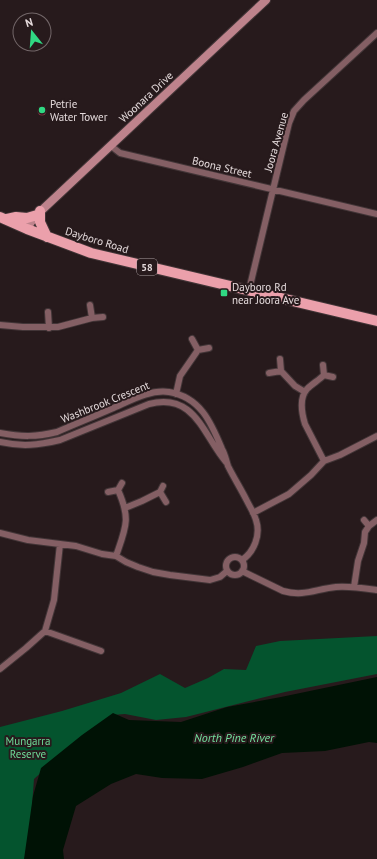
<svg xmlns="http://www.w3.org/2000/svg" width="377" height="859" font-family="'PT Sans',sans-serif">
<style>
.park{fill:#04542e}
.water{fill:#001205}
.building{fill:#813444}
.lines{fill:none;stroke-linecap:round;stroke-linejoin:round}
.street-casing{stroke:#423537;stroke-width:8}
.secondary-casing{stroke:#423537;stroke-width:10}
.primary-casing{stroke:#423537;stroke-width:12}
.street{stroke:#845f64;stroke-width:6}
.secondary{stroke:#be838c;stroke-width:8}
.primary{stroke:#eba0ab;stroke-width:10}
.poi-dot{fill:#30d883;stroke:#271a1c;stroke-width:1.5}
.labels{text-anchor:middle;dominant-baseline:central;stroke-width:4;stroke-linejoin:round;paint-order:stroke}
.shield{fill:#271a1c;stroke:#aca1a2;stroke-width:1}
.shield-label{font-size:10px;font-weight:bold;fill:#e5dbdc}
.street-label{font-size:11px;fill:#e5dbdc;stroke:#271a1c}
.poi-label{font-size:11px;fill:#e5dbdc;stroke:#271a1c;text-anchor:start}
.park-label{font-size:11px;fill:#6fdb99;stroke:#271a1c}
.water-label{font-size:12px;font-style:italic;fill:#74e09e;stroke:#271a1c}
</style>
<rect width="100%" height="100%" fill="#271a1c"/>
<!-- park -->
<path class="park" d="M 377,636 L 377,674 L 285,692 L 186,717 L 156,720 L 125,714 L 112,715 L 70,746 L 34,779 L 28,859 L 0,859 L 0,727 L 62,711 L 121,693 L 160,674 L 185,688 L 208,678 L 224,669 L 246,670 L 256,646 L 280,641 Z"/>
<!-- water -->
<path class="water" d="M 377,677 L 377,743 L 369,742 L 325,751 L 282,753 L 243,767 L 202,779 L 162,778 L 136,774 L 111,784 L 76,806 L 63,850 L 64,859 L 24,859 L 33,796 L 41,768 L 82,735 L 113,713 L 129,720 L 181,722 L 227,707 L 281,697 Z"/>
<!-- building -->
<path class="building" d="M37.5 111a4.5 4.5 0 1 1 9 0a4.5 4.5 0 1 1-9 0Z"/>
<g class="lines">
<!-- street casing -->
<g class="street-casing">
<path id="street" d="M 111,146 L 120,153 L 377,214
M 249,290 L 289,123 L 294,111 L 304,100 L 377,33
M 90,305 L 92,318 L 103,317
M 48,312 L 49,328
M 0,325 L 23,327 L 58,327 L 92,318
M 192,339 L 198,350 L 209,348
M 323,365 L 324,375 L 333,377
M 281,371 L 295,386 L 305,392
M 269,373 L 281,371 L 280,359
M 324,375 C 319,380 312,384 307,389 C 299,398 302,414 305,424 L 324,461
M 176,394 L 180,376 L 198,350
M 0,433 C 22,437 36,437 57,432 C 75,424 93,417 111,409 C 128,402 149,389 169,392 C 200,397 211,422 222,449 C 225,454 226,460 228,466 C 234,478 241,489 247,501 C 250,507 254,513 256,520 C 261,535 254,552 242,560
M 0,442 C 23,447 38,445 60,440 L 149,404 C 195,392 203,435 226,462
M 163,486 L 160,492 L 166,502
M 108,492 L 118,490 L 122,483
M 125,508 L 142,501 L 160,492
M 253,513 L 289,494 L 311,475 L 324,461 L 340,455 L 377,436
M 364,520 L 369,526 L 377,520
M 0,533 L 28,540 L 76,546 L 102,554 L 116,556 L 126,562 L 138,567 L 153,572 L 170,575 L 210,580 L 220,577 L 227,571
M 116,556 C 126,527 131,519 118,490
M226 566a9 9 0 1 1 18 0a9 9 0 1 1-18 0Z
M 242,571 L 283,591 C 304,597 316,589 336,587 C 350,586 363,588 377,590
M 354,587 L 358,561 L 364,543 L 365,532 L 369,526
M 45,631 L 101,651
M 0,669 L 26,648 L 45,631 L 54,600 L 60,544"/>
</g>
<!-- secondary casing -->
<g class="secondary-casing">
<path id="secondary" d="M 27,229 L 31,222 L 43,209 L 266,0"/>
</g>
<!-- primary casing -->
<g class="primary-casing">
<path id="primary" d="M 40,211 L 40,222 L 47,237
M 0,217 L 27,229 L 91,253 L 377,321
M 7,219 L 16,217 L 27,218 L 37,215"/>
</g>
<!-- street -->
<use href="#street" class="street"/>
<!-- secondary -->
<use href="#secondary" class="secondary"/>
<!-- primary -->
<use href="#primary" class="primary"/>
</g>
<!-- markers -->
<g class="poi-dot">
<circle cx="42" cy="110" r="4"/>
<rect x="220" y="289" width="8" height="8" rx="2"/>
</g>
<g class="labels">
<!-- shield labels -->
<rect class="shield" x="137" y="259" width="20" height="16" rx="3"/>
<g class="shield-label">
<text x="147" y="267">58</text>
</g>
<!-- street labels -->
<g class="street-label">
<text transform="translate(146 97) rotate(-43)">Woonara Drive</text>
<text transform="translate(276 142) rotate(-74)">Joora Avenue</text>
<text transform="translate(222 167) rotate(13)">Boona Street</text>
<text transform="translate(97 240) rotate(17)">Dayboro Road</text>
<text transform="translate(105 402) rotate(-22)">Washbrook Crescent</text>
</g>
<!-- poi labels -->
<g class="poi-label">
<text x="50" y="104">Petrie<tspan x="50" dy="13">Water Tower</tspan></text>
<text x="232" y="287">Dayboro Rd<tspan x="232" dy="13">near Joora Ave</tspan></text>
</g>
<!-- park labels -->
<g class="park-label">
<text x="28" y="741">Mungarra<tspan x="28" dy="13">Reserve</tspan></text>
</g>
<!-- water labels -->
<g class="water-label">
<text x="234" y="737">North Pine River</text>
</g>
</g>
<!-- north arrow -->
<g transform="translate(32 32) rotate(343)"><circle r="19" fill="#271a1c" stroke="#736769"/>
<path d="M0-3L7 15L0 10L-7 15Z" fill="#30d883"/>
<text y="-6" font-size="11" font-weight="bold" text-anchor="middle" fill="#e5dbdc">N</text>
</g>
</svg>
